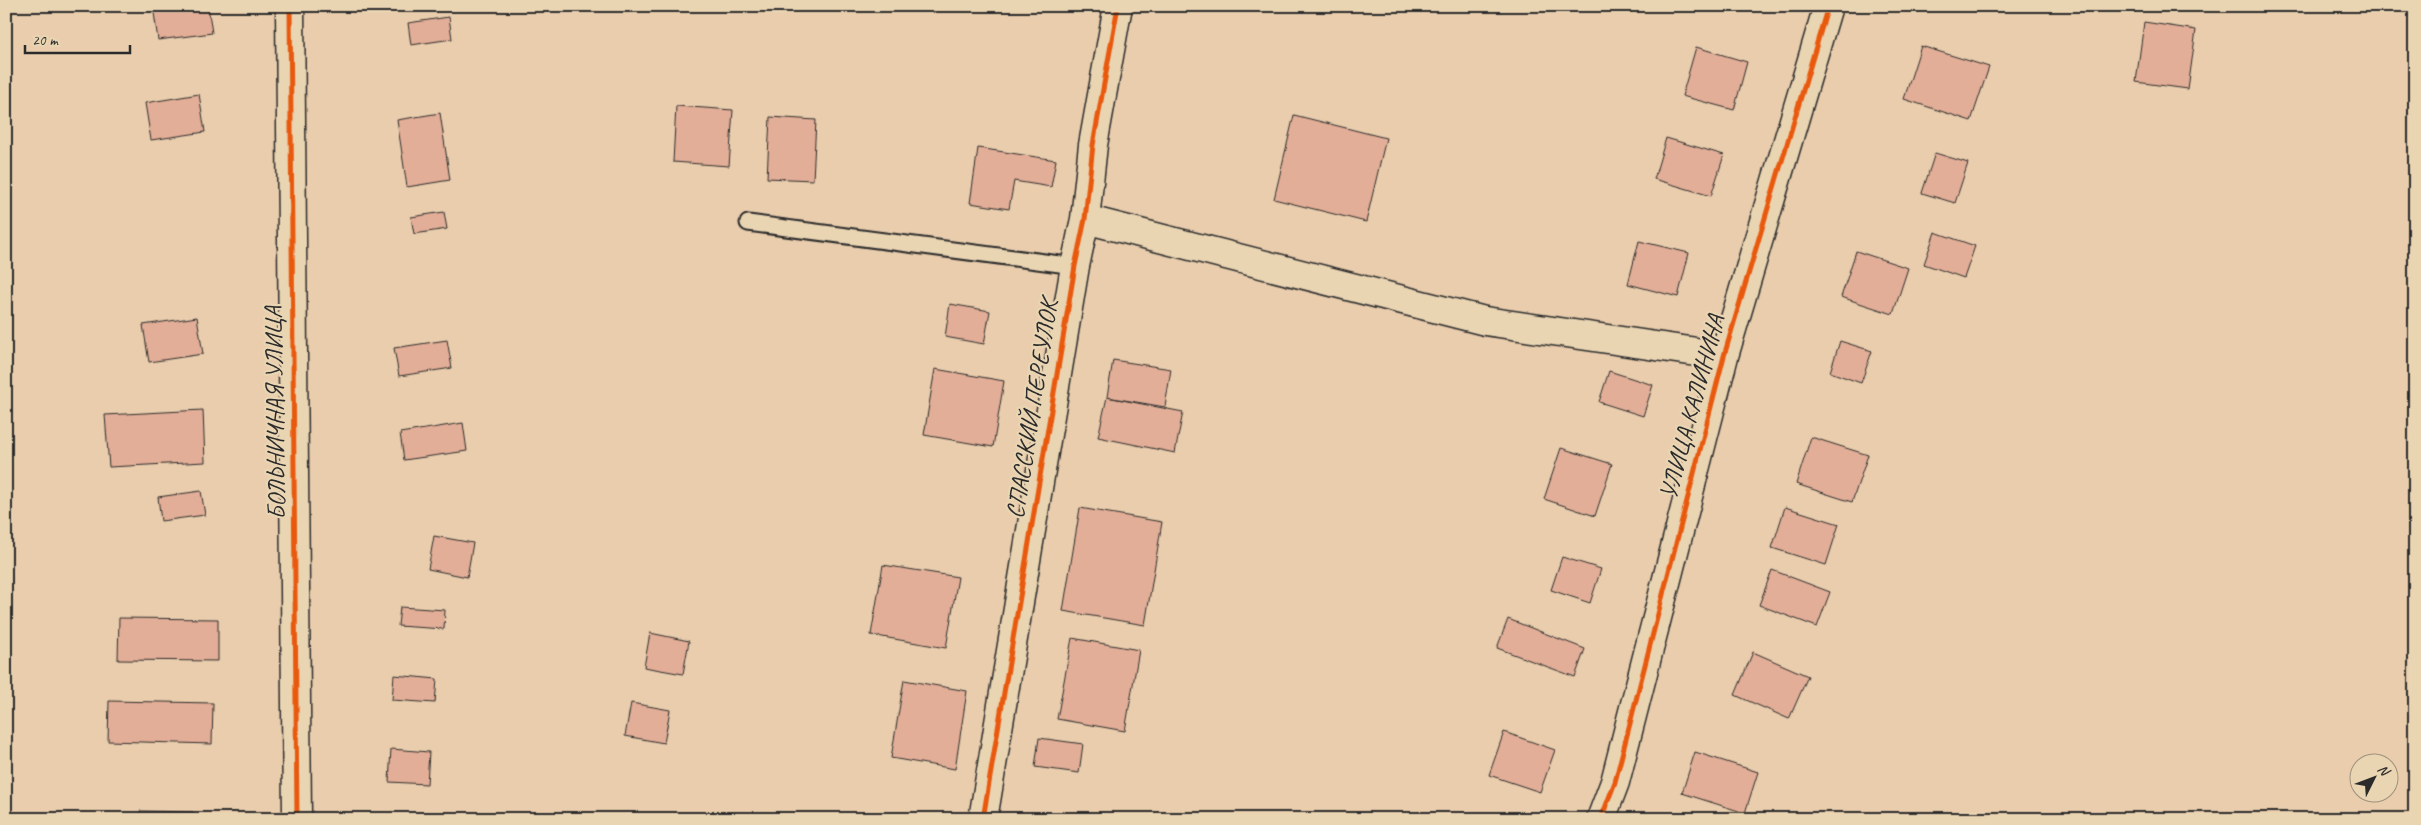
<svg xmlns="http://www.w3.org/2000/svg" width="2421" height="825" font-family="Caveat,sans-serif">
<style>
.building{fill:#e3ae97;stroke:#2b2b2b}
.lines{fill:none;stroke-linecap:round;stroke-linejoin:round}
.service-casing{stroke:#2b2b2b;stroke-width:19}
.minor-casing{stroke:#2b2b2b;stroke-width:31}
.tertiary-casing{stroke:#2b2b2b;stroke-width:31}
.service{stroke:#ead5b3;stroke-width:15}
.minor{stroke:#ead5b3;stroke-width:28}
.tertiary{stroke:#ead5b3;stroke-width:28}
.cycleway-casing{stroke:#ead5b3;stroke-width:8}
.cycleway{stroke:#e8590c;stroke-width:5}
.labels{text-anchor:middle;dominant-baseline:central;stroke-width:4.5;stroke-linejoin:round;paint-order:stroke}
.street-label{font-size:25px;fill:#2b2b2b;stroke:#ead5b3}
</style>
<rect width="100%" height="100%" fill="#e9cdad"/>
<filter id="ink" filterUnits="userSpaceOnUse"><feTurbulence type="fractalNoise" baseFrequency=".02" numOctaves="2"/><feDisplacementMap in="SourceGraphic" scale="10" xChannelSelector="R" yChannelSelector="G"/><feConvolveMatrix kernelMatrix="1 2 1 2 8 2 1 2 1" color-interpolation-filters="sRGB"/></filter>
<g filter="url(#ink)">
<!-- building -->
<path class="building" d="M 153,6 L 208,6 L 212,33 L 158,40 Z
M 449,17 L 452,39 L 411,45 L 408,23 Z
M 2144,22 L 2196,30 L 2188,89 L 2136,82 Z
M 1921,46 L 1989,67 L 1971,121 L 1904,99 Z
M 1696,47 L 1747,62 L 1734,110 L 1682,96 Z
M 199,94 L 205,132 L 151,140 L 145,103 Z
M 676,106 L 733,110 L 729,166 L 673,162 Z
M 440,113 L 450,180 L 407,187 L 397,120 Z
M 1294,115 L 1386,138 L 1366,222 L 1274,199 Z
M 770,117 L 816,120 L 813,180 L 767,178 Z
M 1666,138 L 1724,155 L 1711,196 L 1654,179 Z
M 978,148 L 1056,160 L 1051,187 L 1014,181 L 1009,209 L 970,203 Z
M 1935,153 L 1968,163 L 1955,203 L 1922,193 Z
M 444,212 L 447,229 L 414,234 L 411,217 Z
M 1935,232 L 1975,246 L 1964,278 L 1924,264 Z
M 1639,241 L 1689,253 L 1678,297 L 1628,284 Z
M 1856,251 L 1908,268 L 1893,314 L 1841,297 Z
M 950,304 L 990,311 L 984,344 L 945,337 Z
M 197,317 L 203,354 L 149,362 L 143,325 Z
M 447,340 L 452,368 L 399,376 L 394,348 Z
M 1840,341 L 1872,351 L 1861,383 L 1830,372 Z
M 1113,360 L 1171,369 L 1165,407 L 1107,397 Z
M 935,369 L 1004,381 L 993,447 L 924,435 Z
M 1609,371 L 1653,385 L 1643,416 L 1599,402 Z
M 1107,397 L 1183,412 L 1175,453 L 1098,437 Z
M 203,410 L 205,462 L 109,467 L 105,415 Z
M 463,423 L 467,451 L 404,460 L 400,433 Z
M 1811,437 L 1868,455 L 1852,502 L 1796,484 Z
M 1561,448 L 1612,464 L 1595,516 L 1544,499 Z
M 201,491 L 205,515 L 161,521 L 158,497 Z
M 1785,507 L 1839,524 L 1826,565 L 1772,548 Z
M 1080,508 L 1162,522 L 1145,625 L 1063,611 Z
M 434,536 L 473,543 L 467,577 L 428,569 Z
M 1562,557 L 1601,569 L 1590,603 L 1551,590 Z
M 883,565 L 958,577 L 946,648 L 871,635 Z
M 1772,570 L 1830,592 L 1817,627 L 1759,605 Z
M 400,607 L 445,610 L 444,629 L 398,626 Z
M 119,618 L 218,619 L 218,661 L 118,660 Z
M 1508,619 L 1585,649 L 1575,677 L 1497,648 Z
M 650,633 L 689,641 L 683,674 L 644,667 Z
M 1072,638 L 1139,650 L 1125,731 L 1057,719 Z
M 1753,652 L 1808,676 L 1789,719 L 1735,695 Z
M 394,675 L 437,679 L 435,703 L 392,700 Z
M 904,680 L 967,691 L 955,769 L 891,758 Z
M 109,701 L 213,703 L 212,744 L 108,741 Z
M 631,703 L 670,710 L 664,743 L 625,736 Z
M 1504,732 L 1555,750 L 1540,792 L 1489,775 Z
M 1039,738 L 1083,744 L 1079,773 L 1035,767 Z
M 391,749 L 429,752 L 427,784 L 389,782 Z
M 1695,752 L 1758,772 L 1745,813 L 1682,793 Z
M 140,811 L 193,812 L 193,819 L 140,819 Z"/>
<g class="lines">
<!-- service casing -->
<g class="service-casing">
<path id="service" d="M 748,223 L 1075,266"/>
</g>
<!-- minor casing -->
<g class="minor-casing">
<path id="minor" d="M 1085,219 L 1485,321 L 1724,356
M 983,819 L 1075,266 L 1085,219 L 1093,145 L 1118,6
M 1601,819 L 1615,782 L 1724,356 L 1828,6"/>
</g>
<!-- tertiary casing -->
<g class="tertiary-casing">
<path id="tertiary" d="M 290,6 L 297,819"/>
</g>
<!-- service -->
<use href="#service" class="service"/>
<!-- minor -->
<use href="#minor" class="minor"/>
<!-- tertiary -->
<use href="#tertiary" class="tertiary"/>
<!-- cycleway casing -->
<g class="cycleway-casing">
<path id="cycleway" d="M 290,6 L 297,819
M 983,819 L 1075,266 L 1085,219 L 1093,145 L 1118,6
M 1601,819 L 1615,782 L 1724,356 L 1828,6"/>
</g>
<!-- cycleway -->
<use href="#cycleway" class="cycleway"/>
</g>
</g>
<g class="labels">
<!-- street labels -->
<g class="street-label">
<text transform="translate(1692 407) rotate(-75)">УЛИЦА КАЛИНИНА</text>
<text transform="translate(1032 409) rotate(-81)">СПАССКИЙ ПЕРЕУЛОК</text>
<text transform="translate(275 413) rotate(-91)">БОЛЬНИЧНАЯ УЛИЦА</text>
</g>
</g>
<!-- margin -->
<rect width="2421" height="825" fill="none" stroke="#ead5b3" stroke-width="25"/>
<rect x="12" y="12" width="2396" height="800" fill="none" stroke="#2b2b2b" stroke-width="2" filter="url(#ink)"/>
<!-- north arrow -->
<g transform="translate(2374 778) rotate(48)"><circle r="24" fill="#ead5b3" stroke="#9e917d"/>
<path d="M0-4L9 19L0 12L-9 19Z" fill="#2b2b2b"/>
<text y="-8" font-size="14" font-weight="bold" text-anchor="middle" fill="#2b2b2b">N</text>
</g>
<!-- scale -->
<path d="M25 45v8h105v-8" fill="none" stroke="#2b2b2b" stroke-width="2.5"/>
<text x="32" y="45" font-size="15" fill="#2b2b2b" stroke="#ead5b3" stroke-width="4" paint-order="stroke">20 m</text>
</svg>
